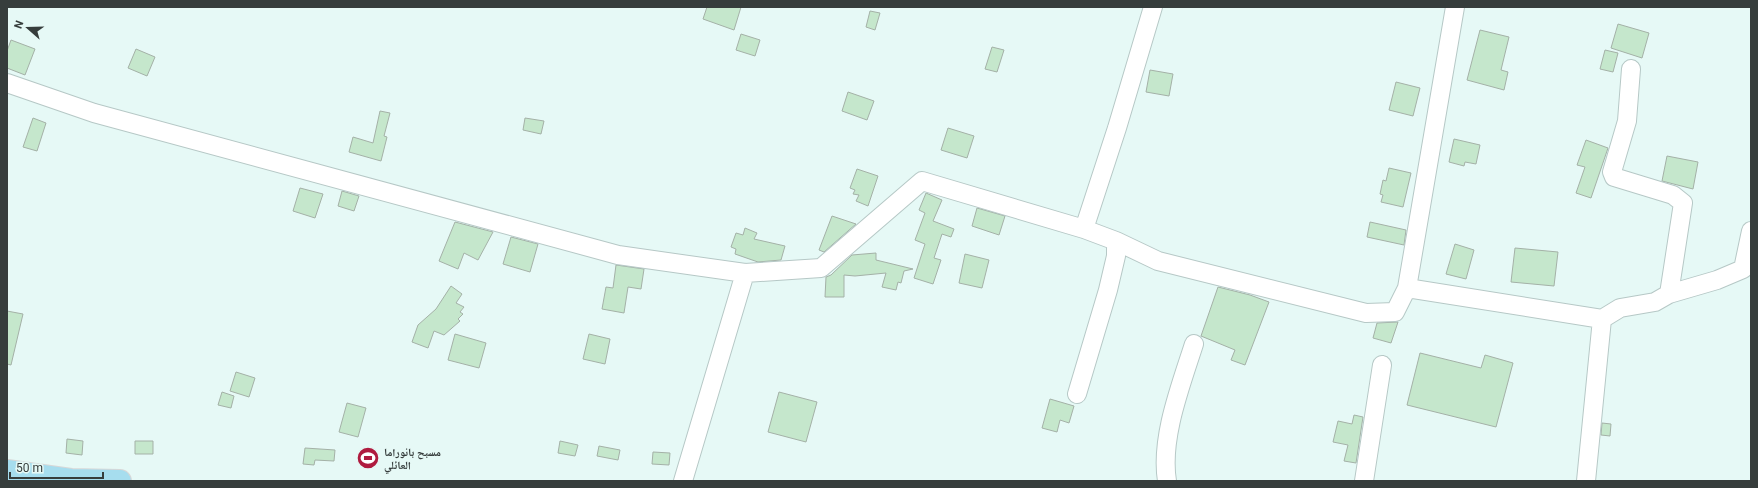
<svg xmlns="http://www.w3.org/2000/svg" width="1758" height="488" font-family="Roboto,'Noto Naskh Arabic',sans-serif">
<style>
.building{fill:#c5e7cc;stroke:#a4b1a7}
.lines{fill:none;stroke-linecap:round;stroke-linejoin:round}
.minor-casing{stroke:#b6c8c6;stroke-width:20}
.major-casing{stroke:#d7d8d8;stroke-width:24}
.minor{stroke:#fff;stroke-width:18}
.major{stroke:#a6ddee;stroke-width:22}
.labels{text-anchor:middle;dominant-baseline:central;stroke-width:3;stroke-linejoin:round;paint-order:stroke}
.poi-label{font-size:11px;font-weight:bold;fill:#363d3c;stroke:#e6f9f6;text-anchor:start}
</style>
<rect width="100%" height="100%" fill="#e6f9f6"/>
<!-- building -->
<path class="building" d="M 707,7 L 741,7 L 734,30 L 703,19 Z
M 870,11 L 880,13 L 875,30 L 866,27 Z
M 1618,24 L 1649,33 L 1642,58 L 1611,48 Z
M 1480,30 L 1509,37 L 1501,70 L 1508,72 L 1504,90 L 1467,80 Z
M 741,34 L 760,40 L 755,56 L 736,50 Z
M 11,40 L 35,49 L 25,75 L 7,68 L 7,51 Z
M 992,47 L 1004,50 L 997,72 L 985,69 Z
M 136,49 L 155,57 L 147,76 L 128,68 Z
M 1605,50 L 1618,53 L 1613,72 L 1600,69 Z
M 1150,70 L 1173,74 L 1169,96 L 1146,92 Z
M 1396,82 L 1420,88 L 1413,116 L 1389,110 Z
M 848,92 L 874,101 L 867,120 L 842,111 Z
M 380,111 L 390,113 L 384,136 L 387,137 L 381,161 L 349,152 L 353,137 L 373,143 Z
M 33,118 L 46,123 L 37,151 L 23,147 Z
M 525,118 L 544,121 L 541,134 L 523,130 Z
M 948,128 L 974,136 L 967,158 L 941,150 Z
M 1454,139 L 1480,145 L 1476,164 L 1465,162 L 1464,166 L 1449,162 Z
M 1586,140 L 1608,148 L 1591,198 L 1576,193 L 1585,167 L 1577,165 Z
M 1667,156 L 1698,162 L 1693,189 L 1662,181 Z
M 1389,168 L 1411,173 L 1403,207 L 1381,202 L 1383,195 L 1380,194 L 1383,180 L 1386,181 Z
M 857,169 L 878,176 L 868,206 L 856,201 L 859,195 L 853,194 L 855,190 L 850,188 Z
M 300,188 L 323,194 L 315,218 L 293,211 Z
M 342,191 L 359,196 L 354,211 L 338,206 Z
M 926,193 L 942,200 L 933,221 L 954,229 L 951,237 L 942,234 L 934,258 L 941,260 L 933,284 L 914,278 L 925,244 L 915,240 L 925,213 L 919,210 Z
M 977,208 L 1005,216 L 999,235 L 972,226 Z
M 832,216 L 856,224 L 824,252 L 819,250 Z
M 455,222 L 493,232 L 478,260 L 464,253 L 458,269 L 439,261 Z
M 1370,222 L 1406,230 L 1404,245 L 1367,237 Z
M 745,228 L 757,233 L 754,239 L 785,246 L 781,260 L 758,262 L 735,254 L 736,249 L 731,247 L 736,233 L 743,235 Z
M 511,237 L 538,244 L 530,272 L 503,264 Z
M 1455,244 L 1474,250 L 1466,279 L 1446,274 Z
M 1515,248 L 1558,252 L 1554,286 L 1511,282 Z
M 876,253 L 876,260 L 913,269 L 904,271 L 901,283 L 898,282 L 896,290 L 882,287 L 886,273 L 855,276 L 844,275 L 844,297 L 825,297 L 826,277 L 831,275 L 852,255 Z
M 965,254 L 989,260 L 982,288 L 959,283 Z
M 616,265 L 644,269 L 641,289 L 628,287 L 624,313 L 602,309 L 606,287 L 613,288 Z
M 451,286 L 462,294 L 456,303 L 464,307 L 460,312 L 463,314 L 458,319 L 460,321 L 444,335 L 434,331 L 428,348 L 412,342 L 418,325 L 436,309 Z
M 1218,287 L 1250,295 L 1269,302 L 1245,365 L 1231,360 L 1235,350 L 1201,336 Z
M 7,311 L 23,314 L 11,365 L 7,364 Z
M 1398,322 L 1391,343 L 1373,338 L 1377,323 Z
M 455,334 L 486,343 L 479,368 L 448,360 Z
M 589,334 L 610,339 L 605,364 L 583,359 Z
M 1420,353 L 1481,368 L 1485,355 L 1513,363 L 1496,427 L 1407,405 Z
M 236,372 L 255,378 L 249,397 L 230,391 Z
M 222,392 L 234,396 L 231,408 L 218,405 Z
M 779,392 L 817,402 L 806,442 L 768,432 Z
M 1050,399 L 1074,406 L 1069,423 L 1060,420 L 1057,432 L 1042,428 Z
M 347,403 L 366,408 L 358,437 L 339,432 Z
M 1354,415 L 1363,417 L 1356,463 L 1344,461 L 1348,445 L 1333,442 L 1338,421 L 1352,424 Z
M 1602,423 L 1611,424 L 1610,436 L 1601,435 Z
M 67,439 L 83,441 L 82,455 L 66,453 Z
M 135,441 L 153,441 L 153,454 L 135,454 Z
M 560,441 L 578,445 L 575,456 L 558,453 Z
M 599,446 L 620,450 L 618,460 L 597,456 Z
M 305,448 L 335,450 L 334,461 L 315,460 L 314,465 L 303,464 Z
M 653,452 L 670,453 L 669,465 L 652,464 Z"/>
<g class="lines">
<!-- minor casing -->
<g class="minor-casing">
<path id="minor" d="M 1631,69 L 1627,121 L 1612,172 L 1614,177 L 1673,195 L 1683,203 L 1669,294
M 7,83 L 94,113 L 618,255 L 745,273 L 821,268 L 922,181 L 1084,229 L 1116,241 L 1158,261 L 1366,313 L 1395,312 L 1407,288 L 1455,7
M 1084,229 L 1117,128 L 1153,7
M 1407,288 L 1602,319 L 1586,481
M 1602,319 L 1620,308 L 1655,302 L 1669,294 L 1717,280 L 1743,269 L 1751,231
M 1077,394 L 1108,290 L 1116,256 L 1116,241
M 683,481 L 745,273
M 1167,481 C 1160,438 1181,385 1194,344
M 1364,481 L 1382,365"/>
</g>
<!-- major casing -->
<g class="major-casing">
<path id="major" d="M 7,471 L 71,480 L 120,481"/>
</g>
<!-- minor -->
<use href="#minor" class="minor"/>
<!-- major -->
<use href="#major" class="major"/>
</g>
<!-- icons -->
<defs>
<g id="stadium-disc" transform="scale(1.15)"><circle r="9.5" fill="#af1b3f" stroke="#e6f9f6"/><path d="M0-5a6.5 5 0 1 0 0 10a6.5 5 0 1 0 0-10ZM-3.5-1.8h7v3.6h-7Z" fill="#fff"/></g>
</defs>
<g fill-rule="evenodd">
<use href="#stadium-disc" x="368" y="458"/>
</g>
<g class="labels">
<!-- poi labels -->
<g class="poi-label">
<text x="384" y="452">مسبح بانوراما<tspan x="384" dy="13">العائلي</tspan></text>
</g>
</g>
<!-- border -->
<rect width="1758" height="488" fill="none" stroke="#363d3c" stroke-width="16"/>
<!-- north arrow -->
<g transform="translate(28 28) rotate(290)" stroke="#e6f9f6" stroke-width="3" paint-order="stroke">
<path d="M0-3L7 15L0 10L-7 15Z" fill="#363d3c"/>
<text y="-6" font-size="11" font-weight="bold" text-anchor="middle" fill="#363d3c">N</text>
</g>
<!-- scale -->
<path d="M10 472v6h93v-6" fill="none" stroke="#363d3c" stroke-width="2"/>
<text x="16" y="472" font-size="12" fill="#363d3c" stroke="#e6f9f6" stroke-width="3" paint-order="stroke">50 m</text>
</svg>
